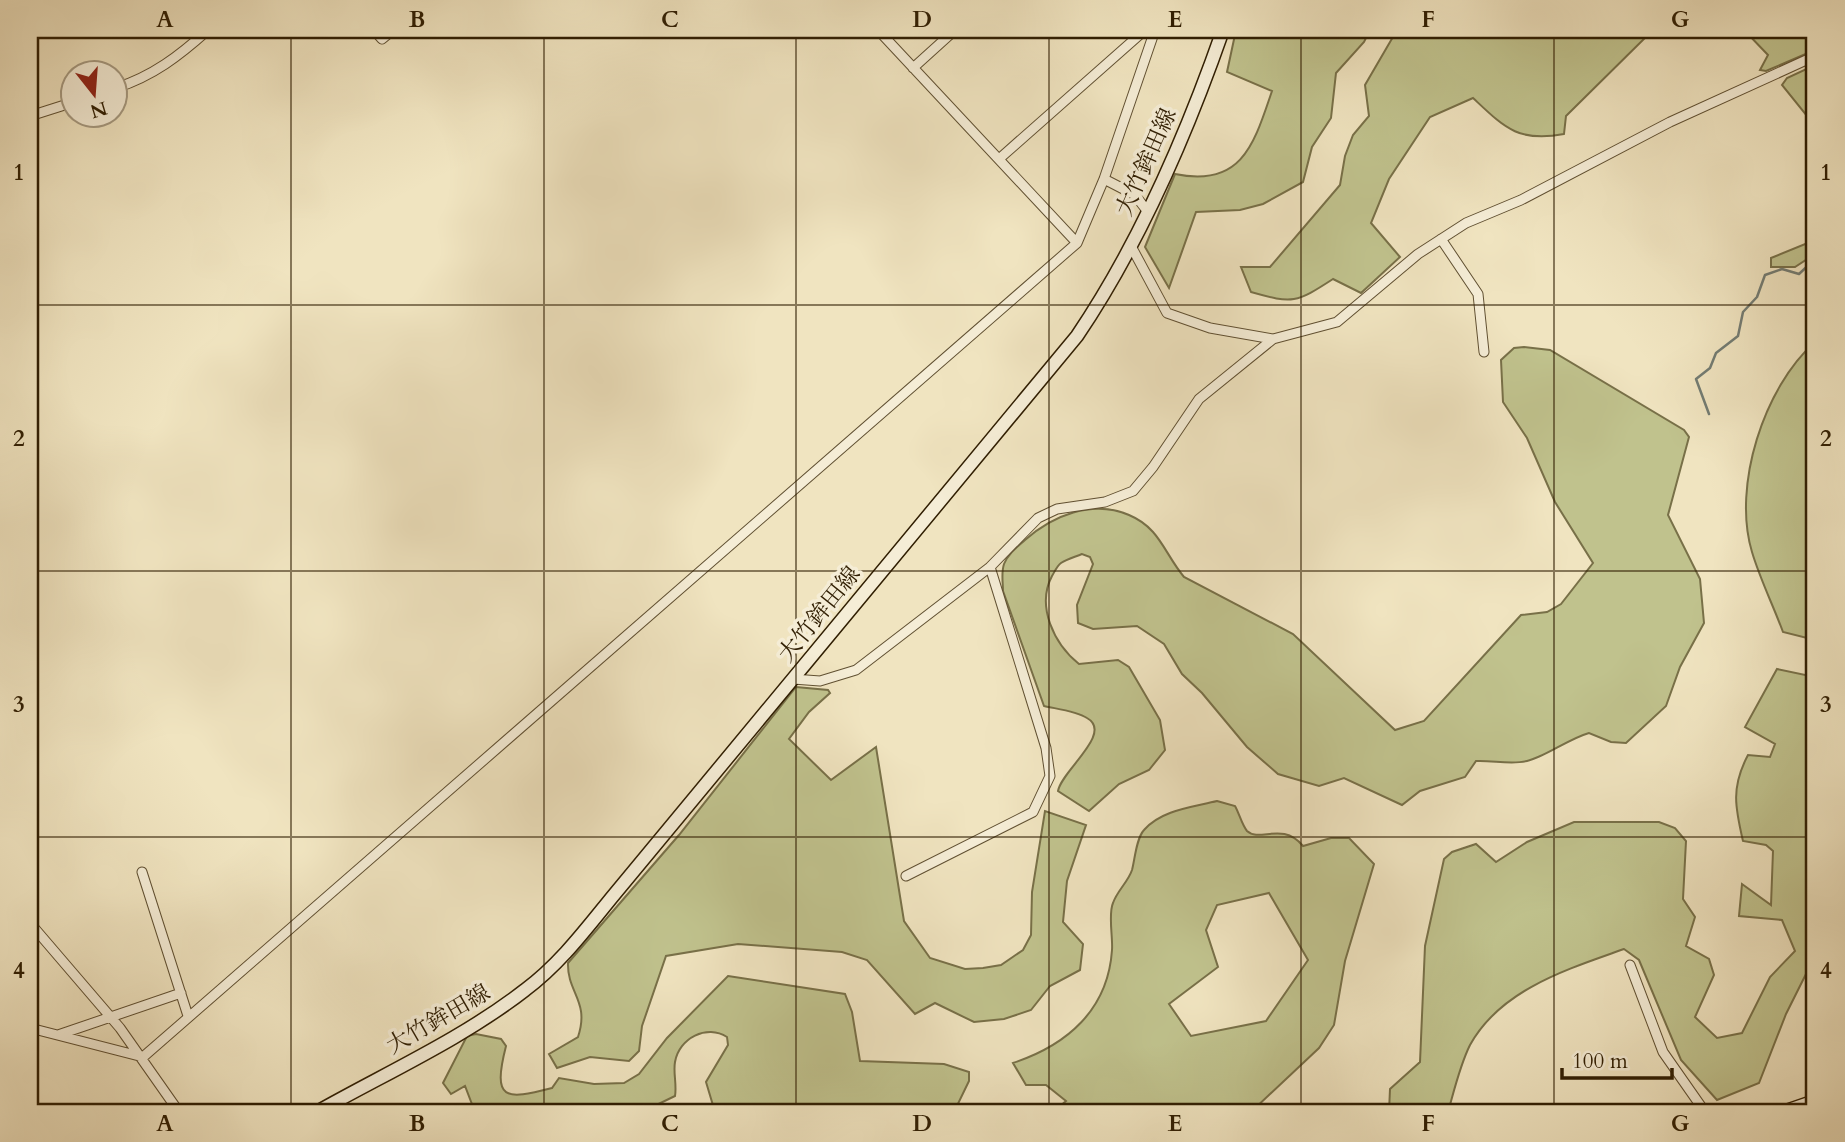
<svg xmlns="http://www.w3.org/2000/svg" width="1845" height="1142" font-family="Cardo,'Noto Serif JP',serif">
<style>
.green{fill:#c0c28d;stroke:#787048;stroke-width:2;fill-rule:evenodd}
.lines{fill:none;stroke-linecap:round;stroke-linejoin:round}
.stream{stroke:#737c73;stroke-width:2.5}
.street-casing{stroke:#605032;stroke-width:11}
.secondary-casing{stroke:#301e02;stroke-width:15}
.street{stroke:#f5edd6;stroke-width:9}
.secondary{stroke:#f5edd6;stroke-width:12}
.grid{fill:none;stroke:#301e02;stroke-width:2;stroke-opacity:0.55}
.labels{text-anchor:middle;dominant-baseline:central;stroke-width:7;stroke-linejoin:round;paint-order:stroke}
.street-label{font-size:23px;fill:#301e02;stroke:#f5edd6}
.neatline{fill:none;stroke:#301e02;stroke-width:2.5}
.grid-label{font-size:23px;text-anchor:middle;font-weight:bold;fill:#301e02}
</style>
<rect width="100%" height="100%" fill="#f0e4c0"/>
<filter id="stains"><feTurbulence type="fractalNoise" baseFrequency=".00286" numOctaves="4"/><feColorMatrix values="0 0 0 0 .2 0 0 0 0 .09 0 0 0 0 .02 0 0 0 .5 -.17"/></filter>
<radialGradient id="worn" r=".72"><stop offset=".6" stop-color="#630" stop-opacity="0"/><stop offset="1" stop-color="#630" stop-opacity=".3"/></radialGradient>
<!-- green -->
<path class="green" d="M 1236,30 L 1370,30 L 1364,42 L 1336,73 L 1331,118 L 1312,147 L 1303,182 L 1263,204 L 1240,210 L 1196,212 L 1169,288 L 1145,247 L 1175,174 C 1242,188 1254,144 1272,91 L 1227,72 Z
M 1397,30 L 1653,30 L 1566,116 L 1564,134 C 1518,143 1504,127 1473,98 L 1430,117 L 1389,179 L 1371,223 L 1400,257 L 1361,293 L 1333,279 C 1296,303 1293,304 1251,292 L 1241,267 L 1270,267 L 1340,185 L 1345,156 L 1353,135 L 1369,116 L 1365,85 Z
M 1744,30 L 1815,30 L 1815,50 L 1766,71 L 1760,70 L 1768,55 Z
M 1815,65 L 1815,126 L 1782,85 L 1787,78 Z
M 1815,240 L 1815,254 L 1795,267 L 1771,267 L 1771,258 Z
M 1815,342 L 1815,640 L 1783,632 C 1773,605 1760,579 1752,552 C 1732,486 1764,387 1815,342 Z
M 1524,347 L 1550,350 L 1684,430 L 1689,437 L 1668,515 L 1700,579 L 1704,623 L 1680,667 L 1666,706 L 1626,743 L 1611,742 L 1589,733 C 1568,739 1545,757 1527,761 C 1511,765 1492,760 1476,761 L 1465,777 L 1420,791 L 1402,805 L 1344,778 L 1319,786 L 1278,774 L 1247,747 L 1202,693 L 1182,674 L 1164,644 L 1137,626 L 1093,629 L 1078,623 L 1077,605 L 1093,564 L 1090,557 L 1082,554 C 1075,557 1067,559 1061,563 C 1057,566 1055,571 1052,576 C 1036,606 1054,644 1079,664 L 1118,660 L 1129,667 L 1160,720 L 1165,750 L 1149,770 L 1119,784 L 1089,811 L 1058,791 C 1061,771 1114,733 1087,718 C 1076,711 1057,709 1044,706 L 1003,591 C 1003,582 1001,573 1004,564 C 1008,554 1017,547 1025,540 C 1052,516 1092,499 1129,515 C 1160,528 1164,553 1184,577 L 1293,634 L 1395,730 L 1424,721 L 1521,615 L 1547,612 L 1561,604 L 1593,563 L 1555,502 L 1527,438 L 1503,402 L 1501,360 L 1514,348 Z
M 1777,669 L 1815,677 L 1815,956 L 1786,1014 L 1759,1083 L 1717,1100 L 1681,1060 L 1639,960 L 1624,949 C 1568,969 1501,989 1470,1045 C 1460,1065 1454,1091 1448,1112 L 1389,1112 L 1390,1089 L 1420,1062 L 1425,946 L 1444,859 L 1452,852 L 1476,844 L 1496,862 L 1527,842 L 1574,822 L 1659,822 L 1675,828 L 1686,841 L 1683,899 L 1695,917 L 1686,946 L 1709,959 L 1714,975 L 1695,1017 L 1717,1038 L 1742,1033 L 1770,977 L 1795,951 L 1782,920 L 1739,916 L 1742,884 L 1771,905 L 1773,851 L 1766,845 L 1743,841 C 1735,807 1731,787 1748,755 L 1770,757 L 1775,744 L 1745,727 Z
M 796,687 L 828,690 L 830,693 L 809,712 L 789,739 L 831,780 L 876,747 L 904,921 L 930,958 L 965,969 L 983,968 L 1001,965 L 1023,950 L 1031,935 L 1032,892 L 1045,811 L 1086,825 L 1067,881 L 1063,922 L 1083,944 L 1080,970 L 1050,986 L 1031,1010 L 1004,1019 L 974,1022 L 935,1003 L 915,1014 L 867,960 L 842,952 L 738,944 L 666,956 L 642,1026 L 639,1051 L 629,1061 L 590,1057 L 557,1068 L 549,1054 L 578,1037 C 590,1001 567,993 568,963 L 679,835 Z
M 1217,801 L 1235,806 C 1239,813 1242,825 1247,831 C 1260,843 1282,821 1303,846 L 1331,838 L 1349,838 L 1374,864 L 1345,961 L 1334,1025 L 1319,1048 L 1251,1112 L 1053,1112 L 1066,1101 L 1046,1085 L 1026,1085 L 1013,1063 C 1067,1045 1108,1010 1112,950 C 1113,937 1108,914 1113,903 C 1117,891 1128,882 1132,870 C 1135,859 1136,839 1144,830 C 1161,810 1193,807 1217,801 ZM 1269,893 L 1308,960 L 1266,1021 L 1191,1036 L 1169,1004 L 1218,967 L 1206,930 L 1217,905 Z
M 728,976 L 845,994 L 852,1012 L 860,1061 L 944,1064 L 969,1072 L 969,1081 L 954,1112 L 715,1112 L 706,1082 L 728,1045 L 727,1037 C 707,1024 679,1038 675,1062 C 673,1073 677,1084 675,1096 L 642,1112 L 475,1112 L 465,1086 L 451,1094 L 443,1083 L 467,1036 L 476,1034 L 501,1039 L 506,1046 C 492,1101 505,1100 552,1088 L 559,1078 L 594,1084 L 624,1083 L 639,1074 L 667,1038 Z"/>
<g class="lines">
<!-- stream -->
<path class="stream" d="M 1709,414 L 1696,379 L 1710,368 L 1716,353 L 1738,336 L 1743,312 L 1757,297 L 1765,275 L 1782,269 L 1799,274 L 1815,259"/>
<!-- street casing -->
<g class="street-casing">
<path id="street" d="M 374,30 L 382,39 L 393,30
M 878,30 L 1077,243
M 913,68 L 955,30
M 116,88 C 153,76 179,56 208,30
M 30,116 L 74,102
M 999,159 L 1145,30
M 1104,179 L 1135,195 L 1148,212
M 1441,239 L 1478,294 L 1484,352
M 1131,246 L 1167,313 L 1210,328 L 1273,339
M 793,679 L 820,681 L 856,670 L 990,567 L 1038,518 L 1057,509 L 1105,502 L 1133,491 L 1153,467 L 1199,399 L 1273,339 L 1337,322 L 1418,254 L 1466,223 L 1521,200 L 1670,122 L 1815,56
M 142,872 L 188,1016
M 906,876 L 1033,812 L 1050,776 L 1046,748 L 990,567
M 30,923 L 120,1028 L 179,1112
M 1630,965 L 1663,1052 L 1705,1112
M 30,1028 L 143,1057
M 58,1035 L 181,993
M 143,1057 L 1077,243 L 1104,179 L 1155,30"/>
</g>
<!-- secondary casing -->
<g class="secondary-casing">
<path id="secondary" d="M 317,1112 C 386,1073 462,1039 525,990 C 560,964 586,929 613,896 L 1077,336 C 1140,243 1186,136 1223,30
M 1783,1112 L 1815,1101"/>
</g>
<!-- street -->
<use href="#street" class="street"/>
<!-- secondary -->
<use href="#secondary" class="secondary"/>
</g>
<!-- grid -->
<path class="grid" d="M 291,30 L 291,1112M 544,30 L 544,1112M 796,30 L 796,1112M 1049,30 L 1049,1112M 1301,30 L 1301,1112M 1554,30 L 1554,1112M 30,305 L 1815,305M 30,571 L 1815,571M 30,837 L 1815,837"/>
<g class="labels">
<!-- street labels -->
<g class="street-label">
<text transform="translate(1146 162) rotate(-66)">大竹鉾田線</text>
<text transform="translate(819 614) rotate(-51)">大竹鉾田線</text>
<text transform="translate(438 1019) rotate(-30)">大竹鉾田線</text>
</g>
</g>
<!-- margin -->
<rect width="1845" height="1142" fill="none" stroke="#f0e4c0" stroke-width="77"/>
<!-- north arrow -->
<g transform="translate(94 94) rotate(163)"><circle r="33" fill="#f5edd6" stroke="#a69a81" stroke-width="2"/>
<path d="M0-5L12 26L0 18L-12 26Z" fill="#8f2418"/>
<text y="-10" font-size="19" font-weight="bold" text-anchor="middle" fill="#301e02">N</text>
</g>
<!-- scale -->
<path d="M1562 1068v10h110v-10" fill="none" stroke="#301e02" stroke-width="3.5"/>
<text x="1572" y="1068" font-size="21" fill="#301e02" stroke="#f5edd6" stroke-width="5" paint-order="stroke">100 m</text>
<rect x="38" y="38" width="1768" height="1066" class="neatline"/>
<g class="grid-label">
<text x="165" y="27">A</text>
<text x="417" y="27">B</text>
<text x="670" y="27">C</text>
<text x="922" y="27">D</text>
<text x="1175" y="27">E</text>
<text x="1428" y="27">F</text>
<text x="1680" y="27">G</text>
<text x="19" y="180">1</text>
<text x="1826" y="180">1</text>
<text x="19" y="446">2</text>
<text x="1826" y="446">2</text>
<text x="19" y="712">3</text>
<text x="1826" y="712">3</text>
<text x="19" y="978">4</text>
<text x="1826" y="978">4</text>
<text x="165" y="1131">A</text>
<text x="417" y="1131">B</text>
<text x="670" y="1131">C</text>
<text x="922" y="1131">D</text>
<text x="1175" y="1131">E</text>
<text x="1428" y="1131">F</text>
<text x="1680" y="1131">G</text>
</g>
<rect width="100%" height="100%" filter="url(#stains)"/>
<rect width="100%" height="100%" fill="url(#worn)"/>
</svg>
